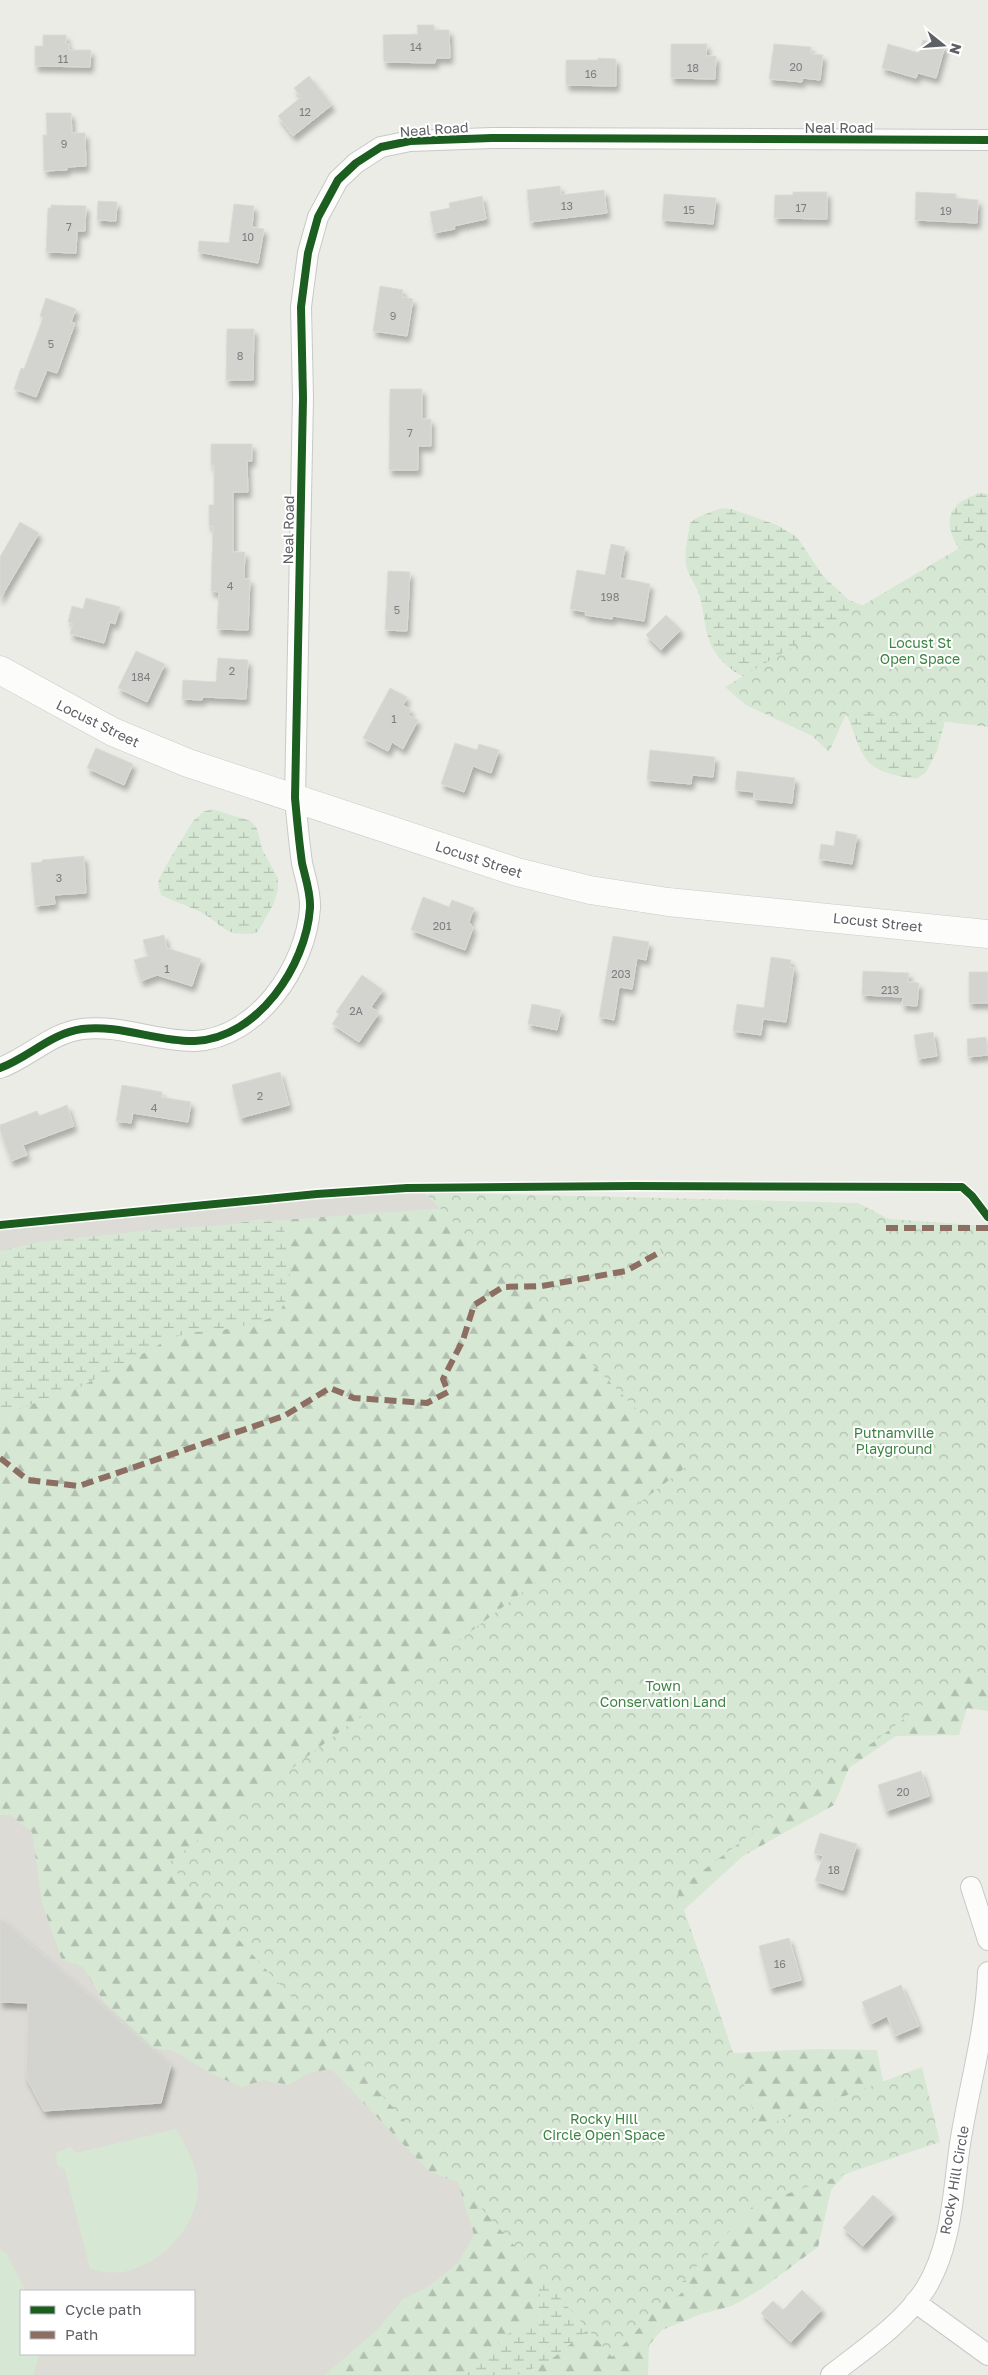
<svg xmlns="http://www.w3.org/2000/svg" width="988" height="2375" font-family="'Golos Text',sans-serif">
<style>
.education{fill:#dcdbd6;fill-rule:evenodd}
.forest{fill:url(#forest-firs)}
.wetland{fill:url(#wetland-marsh)}
.park{fill:url(#park-crowns)}
.garden{fill:#d6e8d4}
.building{fill:#d3d3d0;stroke:#dcdad6;filter:url(#shadow)}
.lines{fill:none;stroke-linecap:round;stroke-linejoin:round}
.minor-casing{stroke:#c8c8c8;stroke-width:22}
.secondary-casing{stroke:#c9c9c9;stroke-width:29}
.minor{stroke:#fcfcfb;stroke-width:20}
.secondary{stroke:#fcfcfb;stroke-width:28}
.quiet{stroke:#8d6e63;stroke-width:6;stroke-dasharray:12 6;stroke-linecap:butt}
.cycleway-casing{stroke:#fff;stroke-width:11}
.cycleway{stroke:#1b5e20;stroke-width:8}
.labels{text-anchor:middle;dominant-baseline:central;stroke-width:4;stroke-linejoin:round;paint-order:stroke}
.number-label{font-size:11px;fill:#7c7e81}
.street-label{font-size:14px;fill:#5d6065;stroke:#fff}
.park-label{font-size:14px;fill:#3d8442;stroke:#fff}
</style>
<defs>
<pattern id="forest-firs" width="22" height="20" patternUnits="userSpaceOnUse" patternTransform="scale(1.25)"><rect width="22" height="20" fill="#d6e8d4"/><path d="M5 1l3.5 6h-7zM16 11l3.5 6h-7z" fill="#b1bfb0"/></pattern>
<pattern id="wetland-marsh" width="20" height="14" patternUnits="userSpaceOnUse" patternTransform="scale(1.25)"><rect width="20" height="14" fill="#d6e8d4"/><path d="M1 5h8M5 5V1M11 12h8M15 12V8" fill="none" stroke="#b1bfb0"/></pattern>
<pattern id="park-crowns" width="20" height="18" patternUnits="userSpaceOnUse" patternTransform="scale(1.25)"><rect width="20" height="18" fill="#d6e8d4"/><path d="M2 6a3 3 0 1 1 6 0M12 15a3 3 0 1 1 6 0" fill="none" stroke="#b1bfb0"/></pattern>
<filter id="shadow"><feDropShadow dx="3" dy="5.5" stdDeviation="2.5" flood-color="#0004"/></filter>
</defs>
<rect width="100%" height="100%" fill="#ecece7"/>
<!-- education -->
<path class="education" d="M 424,1192 L 502,1270 L 389,2103 L 612,2357 L 595,2375 L 0,2375 L 0,1230 L 291,1200 ZM 21,2291 L 194,2291 L 194,2354 L 21,2354 Z"/>
<!-- forest -->
<path class="forest" d="M 512,1203 L 988,1502 L 988,1711 L 967,1708 L 959,1735 L 896,1736 L 849,1768 L 834,1805 L 743,1856 L 684,1910 L 733,2053 L 815,2049 L 877,2050 L 889,2112 L 859,2159 L 831,2190 L 818,2247 L 760,2290 L 732,2306 L 701,2314 L 662,2330 L 649,2345 L 648,2375 L 325,2375 L 377,2330 L 403,2299 L 428,2287 L 458,2263 L 474,2235 L 458,2182 L 430,2172 L 331,2069 L 309,2073 L 288,2085 L 264,2080 L 242,2087 L 212,2074 L 172,2050 L 154,2049 L 104,2002 L 83,1967 L 62,1960 L 42,1903 L 32,1832 L 10,1815 L 0,1815 L 0,1413 L 21,1409 L 120,1366 L 171,1338 L 193,1332 L 217,1331 L 257,1323 L 278,1315 L 291,1273 L 288,1258 L 288,1239 L 284,1230 L 270,1221 Z"/>
<!-- wetland -->
<path class="wetland" d="M 978,493 L 988,494 L 988,685 L 946,717 L 937,751 L 926,772 L 917,779 C 899,776 875,774 864,756 C 856,743 853,726 845,712 C 806,700 735,688 713,649 C 705,635 704,613 700,597 C 697,587 691,579 687,569 C 683,555 688,538 690,523 L 698,517 L 721,508 L 732,509 L 777,525 L 797,537 L 823,576 L 849,600 L 882,613 L 965,558 C 955,543 941,523 956,506 C 961,500 971,497 978,493 Z
M 212,809 L 251,821 L 257,829 L 263,851 L 278,878 L 278,889 L 274,903 L 258,932 C 222,940 223,921 194,909 C 183,904 172,901 161,895 L 158,884 L 159,879 L 168,862 L 193,821 L 203,812 Z
M 261,1219 C 271,1221 285,1227 288,1239 C 290,1245 287,1252 288,1258 C 291,1287 293,1288 278,1315 L 257,1323 L 217,1331 L 193,1332 L 171,1338 L 80,1387 L 0,1415 L 0,1251 L 39,1242 L 163,1229 L 228,1225 Z
M 689,2270 L 687,2288 L 677,2297 L 594,2325 L 548,2362 L 517,2375 L 465,2375 L 506,2335 L 535,2320 L 540,2298 L 538,2282 L 540,2273 Z"/>
<!-- park -->
<path class="park" d="M 988,531 L 988,727 L 848,710 L 829,752 L 812,736 L 746,705 L 725,687 Z
M 424,1192 L 858,1203 L 889,1219 L 988,1226 L 988,1682 L 973,1667 L 677,1890 L 759,2128 L 922,2067 L 940,2142 L 754,2205 L 612,2357 L 389,2103 L 168,1863 L 690,1464 Z"/>
<!-- garden -->
<path class="garden" d="M 176,2129 C 185,2144 196,2164 198,2182 C 200,2223 166,2261 127,2271 C 115,2274 102,2272 90,2269 L 65,2170 L 57,2165 L 56,2153 L 70,2147 L 76,2153 Z
M 0,2249 L 6,2253 L 26,2291 L 21,2291 L 21,2354 L 39,2354 L 34,2375 L 0,2375 Z"/>
<!-- building -->
<path class="building" d="M 417,25 L 434,25 L 434,30 L 449,30 L 450,58 L 436,58 L 435,63 L 384,62 L 383,35 L 418,34 Z
M 43,35 L 66,35 L 66,44 L 69,44 L 69,50 L 91,50 L 90,67 L 35,66 L 35,46 L 43,46 Z
M 923,40 L 945,46 L 936,78 L 918,73 L 916,78 L 882,68 L 888,44 L 919,53 Z
M 671,44 L 707,44 L 706,56 L 716,56 L 715,79 L 671,78 Z
M 774,44 L 811,47 L 811,54 L 823,55 L 820,80 L 802,78 L 802,82 L 769,79 Z
M 598,58 L 616,59 L 616,86 L 566,85 L 566,60 L 598,60 Z
M 309,76 L 332,105 L 293,136 L 278,116 L 301,97 L 294,88 Z
M 46,113 L 71,113 L 72,133 L 85,133 L 86,166 L 67,167 L 67,170 L 44,171 L 43,135 L 47,135 Z
M 560,186 L 561,195 L 604,190 L 607,213 L 530,222 L 527,190 Z
M 793,192 L 827,192 L 827,219 L 774,218 L 775,195 L 793,195 Z
M 916,192 L 956,194 L 956,198 L 978,200 L 977,223 L 915,220 Z
M 664,194 L 716,198 L 713,224 L 662,220 Z
M 482,196 L 486,219 L 454,226 L 455,229 L 434,233 L 430,212 L 450,208 L 449,203 Z
M 98,201 L 117,202 L 116,221 L 97,220 Z
M 234,204 L 254,206 L 252,227 L 264,229 L 258,263 L 198,252 L 199,241 L 229,243 Z
M 51,205 L 86,206 L 85,231 L 77,231 L 76,253 L 46,252 L 48,208 L 51,208 Z
M 380,286 L 403,290 L 402,297 L 413,299 L 407,336 L 373,331 Z
M 46,298 L 76,309 L 71,322 L 75,323 L 57,373 L 47,370 L 36,397 L 14,389 L 21,368 L 24,369 L 43,318 L 40,316 Z
M 227,329 L 254,329 L 253,380 L 226,380 Z
M 390,389 L 422,389 L 422,419 L 431,419 L 431,446 L 418,446 L 418,470 L 389,470 Z
M 211,444 L 252,444 L 252,461 L 247,461 L 248,492 L 233,492 L 233,552 L 245,552 L 244,579 L 250,579 L 248,630 L 217,629 L 219,592 L 211,591 L 213,526 L 209,526 L 209,505 L 214,505 L 214,465 L 211,465 Z
M 20,522 L 39,533 L 0,599 L 0,557 Z
M 611,544 L 625,547 L 620,578 L 650,584 L 644,621 L 613,616 L 612,619 L 585,615 L 586,612 L 570,609 L 577,570 L 605,575 Z
M 388,571 L 410,572 L 407,631 L 385,630 Z
M 86,598 L 120,607 L 115,624 L 110,622 L 104,643 L 70,634 L 73,623 L 68,622 L 72,606 L 83,609 Z
M 666,615 L 681,630 L 661,650 L 646,635 Z
M 136,651 L 165,664 L 147,702 L 118,688 Z
M 218,658 L 248,660 L 246,699 L 203,697 L 202,700 L 182,699 L 183,680 L 216,682 Z
M 390,688 L 407,697 L 403,705 L 411,710 L 408,715 L 418,720 L 403,749 L 392,742 L 388,751 L 363,738 Z
M 455,743 L 477,750 L 479,744 L 499,750 L 491,773 L 473,766 L 464,792 L 441,784 Z
M 96,748 L 133,764 L 124,785 L 87,768 Z
M 650,750 L 715,757 L 713,777 L 692,775 L 691,784 L 647,780 Z
M 737,771 L 795,778 L 792,803 L 754,799 L 754,792 L 735,790 Z
M 836,831 L 857,835 L 852,864 L 819,859 L 821,844 L 834,846 Z
M 84,856 L 86,893 L 54,895 L 55,904 L 35,906 L 31,863 L 42,862 L 42,860 Z
M 423,897 L 449,907 L 452,900 L 474,908 L 469,922 L 473,928 L 465,950 L 411,930 Z
M 164,935 L 167,948 L 201,959 L 192,986 L 157,975 L 141,981 L 134,960 L 148,956 L 143,940 Z
M 613,936 L 649,942 L 646,960 L 637,958 L 632,989 L 619,987 L 614,1020 L 599,1017 Z
M 771,957 L 791,960 L 790,967 L 794,968 L 786,1022 L 763,1019 L 761,1035 L 733,1031 L 737,1004 L 764,1008 Z
M 863,971 L 909,973 L 908,982 L 919,983 L 917,1006 L 902,1005 L 903,997 L 862,995 Z
M 969,972 L 988,972 L 988,1003 L 969,1003 Z
M 362,975 L 383,990 L 371,1007 L 379,1013 L 359,1042 L 332,1024 L 339,1014 L 336,1012 Z
M 532,1004 L 561,1010 L 557,1030 L 528,1024 Z
M 933,1032 L 937,1056 L 918,1059 L 914,1035 Z
M 986,1037 L 988,1055 L 968,1057 L 967,1039 Z
M 280,1072 L 289,1105 L 240,1118 L 232,1085 Z
M 122,1085 L 162,1092 L 161,1097 L 191,1102 L 188,1122 L 133,1113 L 131,1123 L 116,1121 Z
M 67,1105 L 74,1126 L 23,1145 L 27,1155 L 11,1161 L 0,1130 L 0,1125 L 37,1111 L 39,1116 Z
M 921,1771 L 929,1796 L 886,1811 L 878,1785 Z
M 820,1833 L 857,1844 L 843,1890 L 815,1881 L 823,1856 L 814,1853 Z
M 0,1918 L 171,2065 L 161,2103 L 44,2111 L 26,2077 L 28,2003 L 0,2002 Z
M 789,1938 L 801,1980 L 770,1988 L 759,1946 Z
M 901,1985 L 919,2026 L 895,2036 L 887,2016 L 871,2024 L 862,2002 Z
M 873,2195 L 893,2213 L 863,2246 L 843,2228 Z
M 802,2290 L 822,2309 L 791,2342 L 761,2313 L 773,2301 L 783,2310 Z"/>
<g class="lines">
<!-- minor casing -->
<g class="minor-casing">
<path id="minor" d="M 0,1068 C 28,1058 51,1033 82,1029 C 120,1024 157,1042 195,1041 C 258,1038 306,966 310,908 C 311,893 305,877 302,863 C 299,842 297,820 295,798 L 303,398 L 301,307 L 308,253 L 318,217 L 338,180 L 356,163 L 381,147 L 410,141 L 492,138 L 988,140
M 971,1887 L 988,1940
M 915,2302 L 988,2355
M 831,2375 C 864,2349 903,2324 926,2288 C 952,2245 953,2192 960,2144 C 969,2086 986,2030 988,1972"/>
</g>
<!-- secondary casing -->
<g class="secondary-casing">
<path id="secondary" d="M 0,670 L 113,732 L 188,763 L 517,872 L 590,890 L 668,902 L 988,934"/>
</g>
<!-- minor -->
<use href="#minor" class="minor"/>
<!-- secondary -->
<use href="#secondary" class="secondary"/>
<!-- quiet -->
<path class="quiet" d="M 886,1228 L 988,1228
M 0,1458 L 28,1480 L 79,1486 L 284,1416 L 330,1388 L 354,1398 L 427,1403 L 448,1392 L 443,1379 L 463,1340 L 474,1305 L 503,1287 L 542,1286 L 626,1271 L 662,1251"/>
<!-- cycleway casing -->
<g class="cycleway-casing">
<path id="cycleway" d="M 0,1068 C 28,1058 51,1033 82,1029 C 120,1024 157,1042 195,1041 C 258,1038 306,966 310,908 C 311,893 305,877 302,863 C 299,842 297,820 295,798 L 303,398 L 301,307 L 308,253 L 318,217 L 338,180 L 356,163 L 381,147 L 410,141 L 492,138 L 988,140
M 0,1225 L 317,1194 L 407,1188 L 633,1186 L 962,1187 L 972,1196 L 988,1217"/>
</g>
<!-- cycleway -->
<use href="#cycleway" class="cycleway"/>
</g>
<g class="labels">
<!-- number labels -->
<g class="number-label">
<text x="416" y="46">14</text>
<text x="63" y="58">11</text>
<text x="796" y="66">20</text>
<text x="693" y="67">18</text>
<text x="591" y="73">16</text>
<text x="305" y="111">12</text>
<text x="64" y="143">9</text>
<text x="567" y="205">13</text>
<text x="801" y="207">17</text>
<text x="689" y="209">15</text>
<text x="946" y="210">19</text>
<text x="69" y="226">7</text>
<text x="248" y="236">10</text>
<text x="393" y="315">9</text>
<text x="51" y="343">5</text>
<text x="240" y="355">8</text>
<text x="410" y="432">7</text>
<text x="230" y="585">4</text>
<text x="610" y="596">198</text>
<text x="397" y="609">5</text>
<text x="232" y="670">2</text>
<text x="141" y="676">184</text>
<text x="394" y="718">1</text>
<text x="59" y="877">3</text>
<text x="442" y="925">201</text>
<text x="167" y="968">1</text>
<text x="621" y="973">203</text>
<text x="890" y="989">213</text>
<text x="356" y="1010">2A</text>
<text x="260" y="1095">2</text>
<text x="154" y="1107">4</text>
<text x="903" y="1791">20</text>
<text x="834" y="1869">18</text>
<text x="780" y="1963">16</text>
</g>
<!-- street labels -->
<g class="street-label">
<text x="839" y="127">Neal Road</text>
<text transform="translate(434 129) rotate(-4)">Neal Road</text>
<text transform="translate(288 530) rotate(-89)">Neal Road</text>
<text transform="translate(98 723) rotate(26)">Locust Street</text>
<text transform="translate(479 859) rotate(18)">Locust Street</text>
<text transform="translate(878 922) rotate(6)">Locust Street</text>
<text transform="translate(954 2180) rotate(-80)">Rocky Hill Circle</text>
</g>
<!-- park labels -->
<g class="park-label">
<text x="920" y="642">Locust St<tspan x="920" dy="16">Open Space</tspan></text>
<text x="894" y="1432">Putnamville<tspan x="894" dy="16">Playground</tspan></text>
<text x="663" y="1685">Town<tspan x="663" dy="16">Conservation Land</tspan></text>
<text x="604" y="2118">Rocky Hill<tspan x="604" dy="16">Circle Open Space</tspan></text>
</g>
</g>
<!-- legend -->
<rect x="20" y="2290" width="175" height="65" fill="#ffffff" stroke="#bebfc1"/>
<rect x="30" y="2306" width="25" height="8" fill="#1b5e20" stroke="#bebfc1"/>
<text x="65" y="2315" font-size="15" fill="#5d6065">Cycle path</text>
<rect x="30" y="2331" width="25" height="8" fill="#8d6e63" stroke="#bebfc1"/>
<text x="65" y="2340" font-size="15" fill="#5d6065">Path</text>
<!-- north arrow -->
<g transform="translate(943 45) rotate(107)" stroke="#ffffff" stroke-width="4" paint-order="stroke">
<path d="M0-4L9 19L0 12L-9 19Z" fill="#5d6065"/>
<text y="-8" font-size="14" font-weight="bold" text-anchor="middle" fill="#5d6065">N</text>
</g>
</svg>
